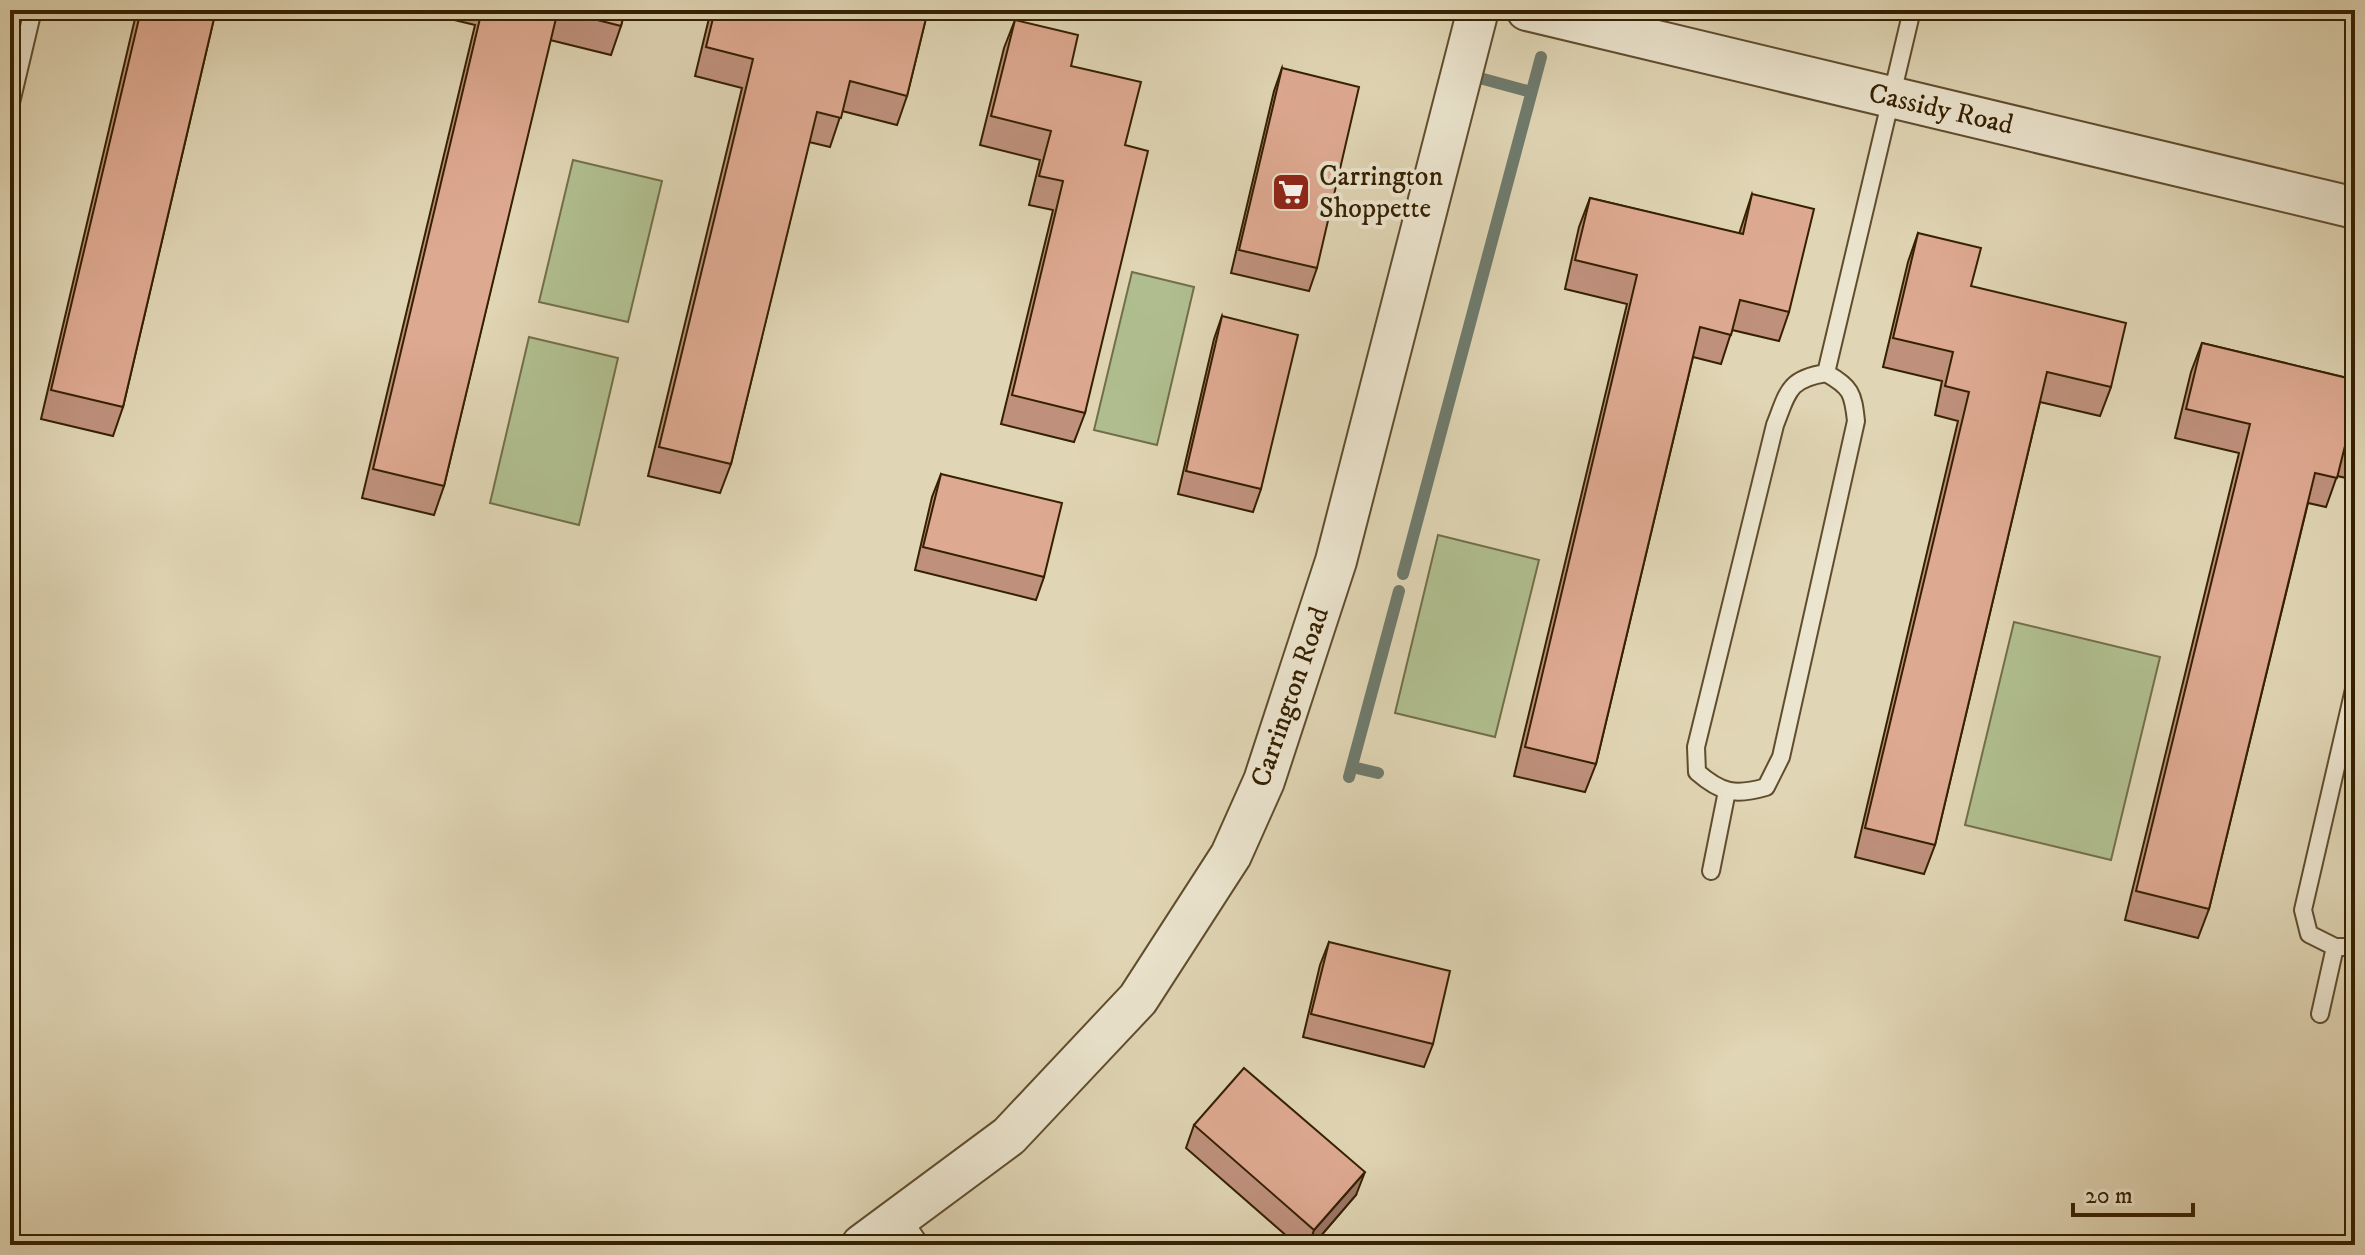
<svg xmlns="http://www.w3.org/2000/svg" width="2365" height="1255" font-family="'IM FELL DW Pica',serif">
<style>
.green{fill:#b0be8f;stroke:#726f48;stroke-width:2}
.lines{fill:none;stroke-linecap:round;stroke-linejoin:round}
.stream{stroke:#6f7b6d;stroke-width:12}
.service-casing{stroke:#604d2d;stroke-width:20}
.minor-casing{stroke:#604d2d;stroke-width:36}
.tertiary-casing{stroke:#604d2d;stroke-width:44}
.service{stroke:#ebe4ce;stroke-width:16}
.minor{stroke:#ebe4ce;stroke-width:32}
.tertiary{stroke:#ebe4ce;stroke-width:40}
.wall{fill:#bf917d;stroke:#352000;stroke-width:2}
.shaded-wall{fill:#9b7666;stroke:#352000;stroke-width:2}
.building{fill:#dea991;stroke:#352000;stroke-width:2}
.labels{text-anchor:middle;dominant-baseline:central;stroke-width:8;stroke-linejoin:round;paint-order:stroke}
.street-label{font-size:28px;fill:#352000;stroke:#ebe4ce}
.poi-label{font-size:28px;fill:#352000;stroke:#ebe4ce;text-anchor:start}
</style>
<rect width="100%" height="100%" fill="#e0d5b4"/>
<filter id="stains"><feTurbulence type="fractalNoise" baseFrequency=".0025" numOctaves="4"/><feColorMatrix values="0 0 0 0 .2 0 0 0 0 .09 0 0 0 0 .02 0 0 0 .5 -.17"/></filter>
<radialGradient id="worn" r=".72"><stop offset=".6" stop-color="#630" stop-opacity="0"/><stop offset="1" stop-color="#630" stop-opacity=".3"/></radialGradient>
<!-- green -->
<path class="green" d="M 573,160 L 662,181 L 628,322 L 539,302 Z
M 1132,272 L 1194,287 L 1157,445 L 1094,430 Z
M 529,337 L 618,358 L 579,525 L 490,503 Z
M 1438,535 L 1539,560 L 1495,737 L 1395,713 Z
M 2014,622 L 2160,657 L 2111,860 L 1965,825 Z"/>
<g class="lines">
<!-- stream -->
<path class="stream" d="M 1465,74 L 1531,92
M 1403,574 L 1541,57
M 1352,767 L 1378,773
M 1349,777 L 1399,591"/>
<!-- service casing -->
<g class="service-casing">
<path id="service" d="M 10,107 L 33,10
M 1826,373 C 1851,387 1853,393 1856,421 L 1781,757 L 1766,787 C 1735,796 1721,793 1697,772 L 1696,747 L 1775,425 C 1788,392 1788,379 1826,373 Z
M 1826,373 L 1912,10
M 2355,685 L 2303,910 L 2309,934 L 2335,947 L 2355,947
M 1711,871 L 1727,791
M 2320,1014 L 2335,947"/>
</g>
<!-- minor casing -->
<g class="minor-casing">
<path id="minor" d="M 894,1220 L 911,1245"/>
</g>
<!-- tertiary casing -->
<g class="tertiary-casing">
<path id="tertiary" d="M 1527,10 L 2355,208
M 862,1245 L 1009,1136 L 1138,999 L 1231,855 L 1264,781 L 1336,561 L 1478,10"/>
</g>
<!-- service -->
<use href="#service" class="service"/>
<!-- minor -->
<use href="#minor" class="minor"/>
<!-- tertiary -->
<use href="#tertiary" class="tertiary"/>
</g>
<!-- wall -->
<path class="wall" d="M 137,10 L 216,10 L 123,407 L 113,436 L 41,419 Z
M 413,10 L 625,10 L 621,26 L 611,55 L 550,40 L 444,486 L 434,515 L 362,498 L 475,25 Z
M 711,10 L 837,10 L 854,14 L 856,10 L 928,10 L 907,96 L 897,125 L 842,111 L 830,147 L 809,142 L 731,464 L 720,493 L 648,476 L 742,88 L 695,76 Z
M 1015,20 L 1071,66 L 1125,145 L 1085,413 L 1074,442 L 1001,424 L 1053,210 L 1029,205 L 1040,160 L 980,145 L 1004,48 Z
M 1282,68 L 1317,268 L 1309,291 L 1231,273 L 1274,91 Z
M 1752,194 L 1789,312 L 1779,341 L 1732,330 L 1721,364 L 1693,357 L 1596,764 L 1585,792 L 1514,776 L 1627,304 L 1565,289 L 1579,227 L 1590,198 L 1739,234 Z
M 1918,233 L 1971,286 L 2111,387 L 2100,416 L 2040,402 L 1935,845 L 1924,874 L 1855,857 L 1958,421 L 1935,415 L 1942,381 L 1883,367 L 1908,262 Z
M 1222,316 L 1261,489 L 1253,512 L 1178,494 L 1214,339 Z
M 2202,343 L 2352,379 L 2355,367 L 2355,480 L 2337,476 L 2326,507 L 2308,503 L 2209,909 L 2198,938 L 2125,920 L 2239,453 L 2175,438 L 2191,372 Z
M 941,474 L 1044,577 L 1036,600 L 915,570 L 932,497 Z
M 1329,942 L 1433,1044 L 1424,1067 L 1303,1037 L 1320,965 Z
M 1194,1125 L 1356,1195 L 1313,1245 L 1297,1245 L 1186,1148 Z"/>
<!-- shaded-wall -->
<path class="shaded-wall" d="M 1365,1172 L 1356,1195 L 1313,1245 L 1309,1245 L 1314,1230 Z"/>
<!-- building -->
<path class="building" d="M 141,10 L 216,10 L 123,407 L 51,390 Z
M 482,10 L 625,10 L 621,26 L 558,10 L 444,486 L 373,469 Z
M 715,10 L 837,10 L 858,15 L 859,10 L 928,10 L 907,96 L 850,81 L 841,118 L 817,112 L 731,464 L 659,447 L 753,59 L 706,47 Z
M 1015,20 L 1078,35 L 1071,66 L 1141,82 L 1125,145 L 1148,151 L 1085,413 L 1012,395 L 1063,181 L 1039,176 L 1051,131 L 991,116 Z
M 1282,68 L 1359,87 L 1317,268 L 1239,250 Z
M 1752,194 L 1814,209 L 1789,312 L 1740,300 L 1731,335 L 1700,327 L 1596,764 L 1525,747 L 1637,275 L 1575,260 L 1590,198 L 1743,234 Z
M 1918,233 L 1981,248 L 1971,286 L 2126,323 L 2111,387 L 2047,372 L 1935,845 L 1865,828 L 1969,392 L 1945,386 L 1953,352 L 1893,338 Z
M 1222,316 L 1298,335 L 1261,489 L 1186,471 Z
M 2202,343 L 2355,380 L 2355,379 L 2355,448 L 2345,446 L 2337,478 L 2315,473 L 2209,909 L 2136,891 L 2250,424 L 2186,409 Z
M 941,474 L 1062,503 L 1044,577 L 923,547 Z
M 10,502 L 18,504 L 10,536 Z
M 1329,942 L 1450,971 L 1433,1044 L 1311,1014 Z
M 1244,1068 L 1365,1172 L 1314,1230 L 1194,1125 Z"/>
<!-- icons -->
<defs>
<g id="supermarket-square" transform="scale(2)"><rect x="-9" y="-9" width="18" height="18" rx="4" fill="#8f2418" stroke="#ebe4ce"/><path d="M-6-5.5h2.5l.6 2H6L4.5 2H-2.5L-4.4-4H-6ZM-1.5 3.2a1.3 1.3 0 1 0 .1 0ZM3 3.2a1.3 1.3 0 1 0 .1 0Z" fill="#fff"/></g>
</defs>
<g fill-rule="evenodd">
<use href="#supermarket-square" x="1291" y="192"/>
</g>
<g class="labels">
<!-- street labels -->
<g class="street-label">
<text transform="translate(1941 109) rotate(13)">Cassidy Road</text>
<text transform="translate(1290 697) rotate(-71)">Carrington Road</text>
</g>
<!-- poi labels -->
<g class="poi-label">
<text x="1319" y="176">Carrington<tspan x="1319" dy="32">Shoppette</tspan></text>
</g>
</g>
<!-- margin -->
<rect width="2365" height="1255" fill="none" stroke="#e0d5b4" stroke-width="40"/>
<rect x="12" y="12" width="2341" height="1231" fill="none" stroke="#352000" stroke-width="4"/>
<rect x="20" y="20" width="2325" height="1215" fill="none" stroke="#352000" stroke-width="2"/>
<!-- scale -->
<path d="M2073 1203v12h120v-12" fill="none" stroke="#352000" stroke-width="4"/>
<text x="2085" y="1203" font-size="24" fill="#352000" stroke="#ebe4ce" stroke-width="6" paint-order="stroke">20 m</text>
<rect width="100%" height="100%" filter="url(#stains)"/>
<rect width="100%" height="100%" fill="url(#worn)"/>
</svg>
